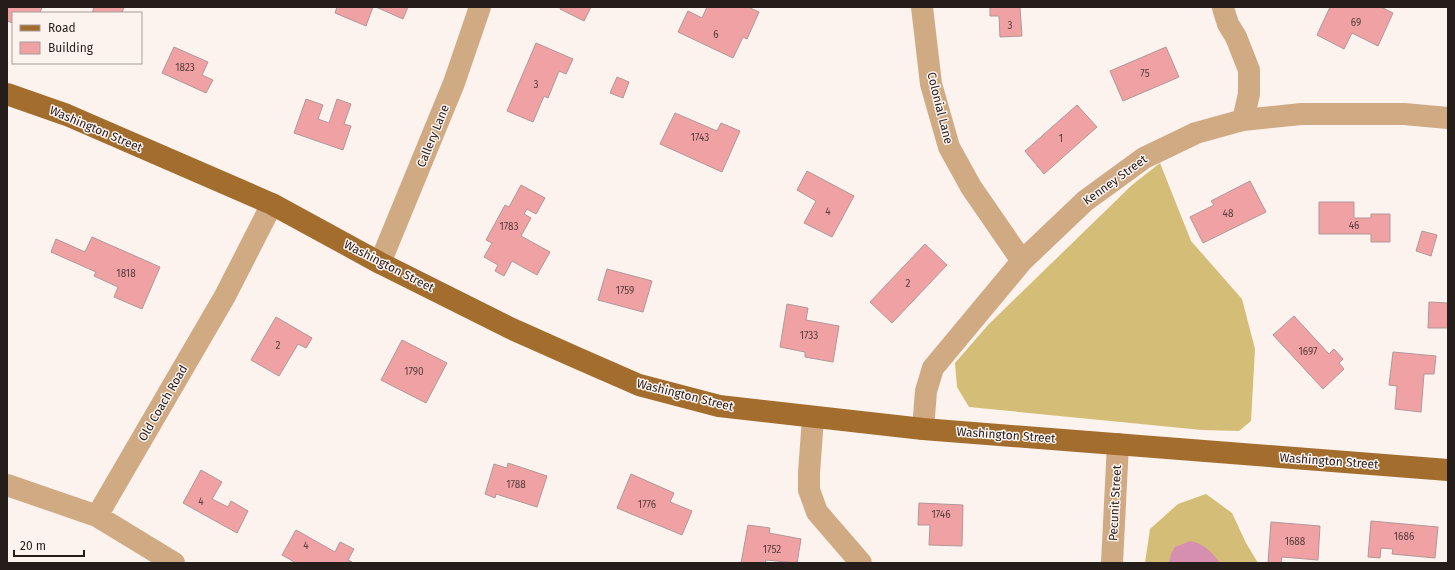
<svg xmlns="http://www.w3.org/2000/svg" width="1455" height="570" font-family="'Fira Sans',sans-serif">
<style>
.forest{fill:#d4be77}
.water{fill:#d68fae}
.building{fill:#f0a1a4;stroke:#b09898}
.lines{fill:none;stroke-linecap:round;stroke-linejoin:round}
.minor{stroke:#d0aa83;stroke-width:22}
.major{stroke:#a36d2d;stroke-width:22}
.labels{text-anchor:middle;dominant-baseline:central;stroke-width:3;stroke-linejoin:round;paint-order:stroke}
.number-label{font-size:10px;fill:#583e3c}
.street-label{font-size:12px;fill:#251d1a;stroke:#fcf2ee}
</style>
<rect width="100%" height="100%" fill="#fcf2ee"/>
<!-- forest -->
<path class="forest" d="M 1160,163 L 1191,241 L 1242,299 L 1255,349 L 1251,421 L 1239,431 L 1202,430 L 969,407 L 957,387 L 955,363 L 988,325 L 1132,185 Z
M 1206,494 L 1232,513 L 1246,543 L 1258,563 L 1145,563 L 1150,529 L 1178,504 Z"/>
<!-- water -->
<path class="water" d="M 1190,541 C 1203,543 1212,552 1220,563 L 1169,563 L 1171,554 L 1175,547 Z"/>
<!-- building -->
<path class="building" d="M 7,7 L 42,7 L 40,13 L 13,13 L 13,23 L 7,21 Z
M 91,7 L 124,7 L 122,13 L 92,13 L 94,8 Z
M 337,7 L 373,7 L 366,26 L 335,13 Z
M 376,7 L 408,7 L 403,19 Z
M 561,7 L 591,7 L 584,21 L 560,9 Z
M 707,7 L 748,7 L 759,12 L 747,39 L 743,37 L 733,58 L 678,32 L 688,11 L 702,18 Z
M 990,7 L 1020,7 L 1022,36 L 1000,37 L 999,16 L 990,16 Z
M 1330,7 L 1381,7 L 1393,13 L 1378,46 L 1352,33 L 1344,49 L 1317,35 Z
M 536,43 L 573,59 L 566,74 L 559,71 L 548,98 L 544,96 L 533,122 L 507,111 Z
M 174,47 L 208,62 L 202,75 L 213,80 L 206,93 L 162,73 Z
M 1166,47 L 1179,77 L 1123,101 L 1110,71 Z
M 617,77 L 629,82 L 623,98 L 610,93 Z
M 306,99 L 323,105 L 318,119 L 329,123 L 337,99 L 351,104 L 344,124 L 351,126 L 343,150 L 294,133 Z
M 1077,105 L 1097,127 L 1044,174 L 1025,151 Z
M 675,113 L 717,131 L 721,123 L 740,131 L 722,172 L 660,144 Z
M 807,171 L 854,196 L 832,237 L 804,223 L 816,201 L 797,190 Z
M 1250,181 L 1266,212 L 1203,243 L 1190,217 L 1214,205 L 1211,201 Z
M 521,185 L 545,198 L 536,214 L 527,209 L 524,214 L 531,218 L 521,236 L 550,252 L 537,275 L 512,261 L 504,276 L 495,271 L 498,265 L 484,257 L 492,243 L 486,240 L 505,205 L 509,207 Z
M 1319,202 L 1354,202 L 1354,218 L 1371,218 L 1371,214 L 1390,214 L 1390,242 L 1371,242 L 1371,234 L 1319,234 Z
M 1422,231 L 1437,235 L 1431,256 L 1416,251 Z
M 92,237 L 160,267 L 142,309 L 114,297 L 118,287 L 94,276 L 96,272 L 51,252 L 56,239 L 85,252 Z
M 925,244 L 947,265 L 892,323 L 870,302 Z
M 607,269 L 652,281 L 643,312 L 598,300 Z
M 1429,302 L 1448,303 L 1448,328 L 1428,328 Z
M 787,304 L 808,308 L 806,320 L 839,326 L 833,362 L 805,357 L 805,352 L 780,347 Z
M 1294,316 L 1329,354 L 1334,349 L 1343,359 L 1339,363 L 1344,369 L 1323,389 L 1273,335 Z
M 276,317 L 312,338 L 306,348 L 298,344 L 279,376 L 251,360 Z
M 402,340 L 447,363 L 426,403 L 381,380 Z
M 1393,352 L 1436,356 L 1434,374 L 1424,374 L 1421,412 L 1395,409 L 1397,386 L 1389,385 Z
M 508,463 L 547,476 L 537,507 L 496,494 L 495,498 L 485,494 L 494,464 L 507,468 Z
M 201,470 L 222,482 L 212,499 L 228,507 L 231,501 L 248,511 L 237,533 L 183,503 Z
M 631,474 L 674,493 L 670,502 L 692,511 L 682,535 L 617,508 Z
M 919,503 L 963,505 L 962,546 L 929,545 L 930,525 L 918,525 Z
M 1371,521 L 1438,527 L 1435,558 L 1392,554 L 1393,549 L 1381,548 L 1380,558 L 1368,557 Z
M 1271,522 L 1320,526 L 1318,560 L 1282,557 L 1281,563 L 1268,563 Z
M 748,525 L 770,528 L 769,533 L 801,539 L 797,563 L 766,560 L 765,563 L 741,563 Z
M 296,530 L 335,552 L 340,542 L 354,549 L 348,560 L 352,562 L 351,563 L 296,563 L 282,555 Z"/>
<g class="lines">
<!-- minor -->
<path class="minor" d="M 922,7 L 931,84 L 949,147 L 971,187 L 1022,261
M 1223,8 L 1228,24 L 1236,37 L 1249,70 L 1249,94 L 1243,120
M 380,263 L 454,83 L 480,7
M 813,418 L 809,473 L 809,490 L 817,512 L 861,563
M 923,429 L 926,391 L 933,368 L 1022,261 L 1085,201 L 1144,158 L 1196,133 L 1243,120 L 1301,114 L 1404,114 L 1448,118
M 7,485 L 97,516 L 225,296 L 272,204
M 97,516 L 174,563
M 1112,563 L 1118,444"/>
<!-- major -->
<path class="major" d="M 7,94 L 67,115 L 272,204 L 380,263 L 510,328 L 575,357 L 639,385 L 719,406 L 923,429 L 1448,470"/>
</g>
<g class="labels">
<!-- number labels -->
<g class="number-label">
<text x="1356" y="23">69</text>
<text x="1010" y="26">3</text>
<text x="716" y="35">6</text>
<text x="185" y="68">1823</text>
<text x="1145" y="74">75</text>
<text x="536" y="85">3</text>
<text x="700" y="138">1743</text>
<text x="1061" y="139">1</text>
<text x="828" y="212">4</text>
<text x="1228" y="214">48</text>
<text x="1354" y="226">46</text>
<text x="509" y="227">1783</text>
<text x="126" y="274">1818</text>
<text x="908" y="284">2</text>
<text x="625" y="291">1759</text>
<text x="809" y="336">1733</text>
<text x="278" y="346">2</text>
<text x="1308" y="352">1697</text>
<text x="414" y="372">1790</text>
<text x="516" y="485">1788</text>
<text x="201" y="502">4</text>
<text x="647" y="505">1776</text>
<text x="941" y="515">1746</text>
<text x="1404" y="537">1686</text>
<text x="1295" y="542">1688</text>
<text x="306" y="546">4</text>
<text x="772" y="550">1752</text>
</g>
<!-- street labels -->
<g class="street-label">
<text transform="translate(940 108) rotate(76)">Colonial Lane</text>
<text transform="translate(96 129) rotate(23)">Washington Street</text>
<text transform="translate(433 136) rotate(-68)">Callery Lane</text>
<text transform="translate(1115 180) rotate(-36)">Kenney Street</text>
<text transform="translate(389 266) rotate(27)">Washington Street</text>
<text transform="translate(685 395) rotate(14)">Washington Street</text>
<text transform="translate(163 403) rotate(-60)">Old Coach Road</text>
<text transform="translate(1006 435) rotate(4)">Washington Street</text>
<text transform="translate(1329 461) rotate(4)">Washington Street</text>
<text transform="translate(1115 503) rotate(-87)">Pecunit Street</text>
</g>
</g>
<!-- border -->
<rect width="1455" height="570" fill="none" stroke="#251d1a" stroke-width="16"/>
<!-- legend -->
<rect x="12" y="12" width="130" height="52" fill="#fcf2ee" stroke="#a69d99"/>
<rect x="20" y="25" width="20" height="6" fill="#a36d2d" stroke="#a69d99"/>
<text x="48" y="32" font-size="12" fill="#251d1a">Road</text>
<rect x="20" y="42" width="20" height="12" fill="#f0a1a4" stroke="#a69d99"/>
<text x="48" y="52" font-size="12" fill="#251d1a">Building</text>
<!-- scale -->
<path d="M14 550v6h70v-6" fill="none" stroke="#251d1a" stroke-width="2"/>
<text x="20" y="550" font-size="12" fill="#251d1a" stroke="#fcf2ee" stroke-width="3" paint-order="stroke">20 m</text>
</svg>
